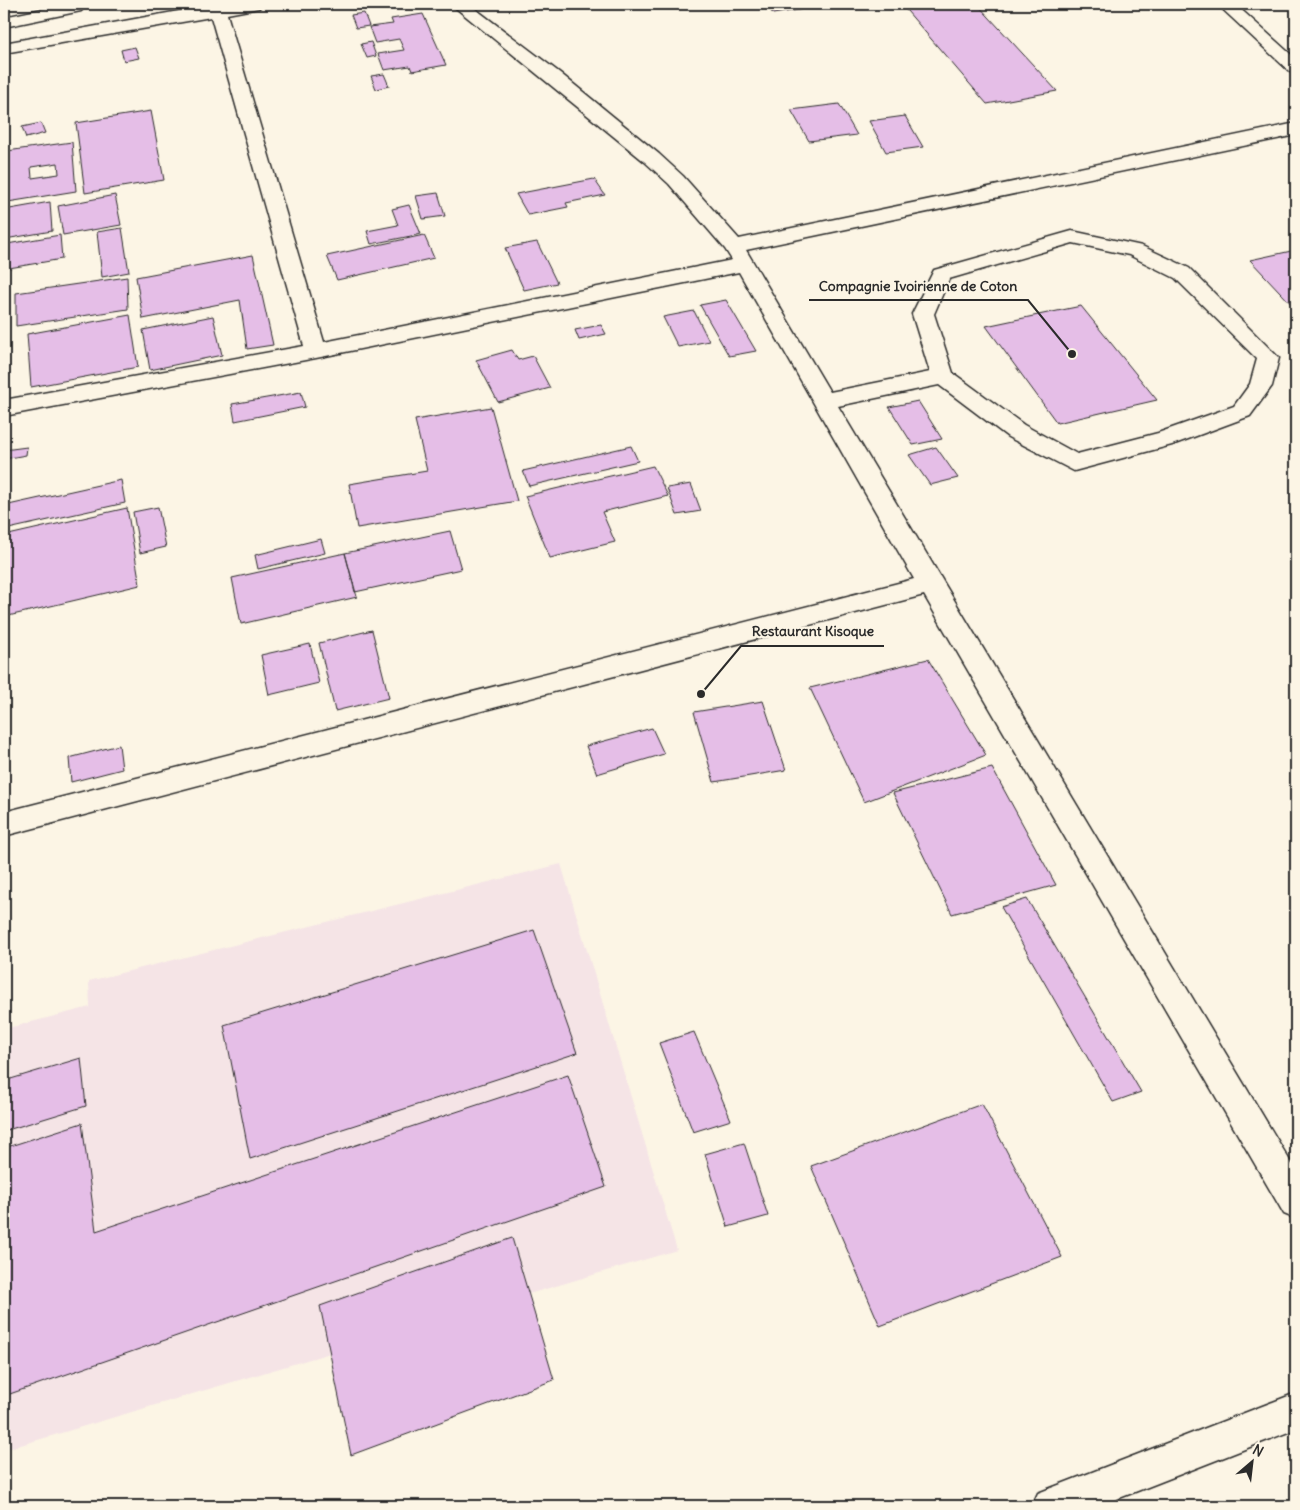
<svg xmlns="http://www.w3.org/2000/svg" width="1300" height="1510" font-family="Delius,sans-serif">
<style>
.built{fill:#f5e4e6}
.building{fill:#e5bee7;stroke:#2b2b2b;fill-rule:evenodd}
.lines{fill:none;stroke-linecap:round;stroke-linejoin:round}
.minor-casing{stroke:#2b2b2b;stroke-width:3}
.minor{fill:#fcf5e5;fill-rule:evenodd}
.leader{fill:none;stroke:#2b2b2b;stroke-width:2}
.callout-dot{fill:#2b2b2b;stroke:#fcf5e5;stroke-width:2}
.callout-label{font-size:14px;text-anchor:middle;font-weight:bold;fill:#2b2b2b;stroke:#fcf5e5;stroke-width:4.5;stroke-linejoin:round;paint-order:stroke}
</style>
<rect width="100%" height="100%" fill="#fcf5e5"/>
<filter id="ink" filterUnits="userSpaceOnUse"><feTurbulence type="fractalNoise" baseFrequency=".02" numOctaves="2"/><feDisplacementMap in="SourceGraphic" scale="10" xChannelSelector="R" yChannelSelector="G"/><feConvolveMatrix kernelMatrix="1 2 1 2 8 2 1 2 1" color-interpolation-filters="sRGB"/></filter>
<g filter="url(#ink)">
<!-- built -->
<path class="built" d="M 561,864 L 677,1250 L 4,1450 L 4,1029 L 90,1007 L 89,981 Z"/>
<!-- building -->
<path class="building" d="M 766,4 L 814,4 L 817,7 L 773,14 Z
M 901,4 L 977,4 L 1057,91 L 987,104 Z
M 364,13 L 369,26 L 356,28 L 351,15 Z
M 423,14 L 446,65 L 412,71 L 410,66 L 384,70 L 378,54 L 404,50 L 399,39 L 375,43 L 369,27 L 393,24 L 391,19 Z
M 371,42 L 376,56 L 367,58 L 361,44 Z
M 135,47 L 139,58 L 124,61 L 121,50 Z
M 384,74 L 389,86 L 376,89 L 371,76 Z
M 839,104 L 857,135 L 809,141 L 791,110 Z
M 151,111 L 164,180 L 85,193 L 76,123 Z
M 905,116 L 923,147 L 886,152 L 869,121 Z
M 41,123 L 45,133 L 26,138 L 22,127 Z
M 72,142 L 76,191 L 8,202 L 7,151 ZM 58,163 L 59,174 L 32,178 L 31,167 Z
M 594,179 L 605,195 L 566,203 L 568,207 L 528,215 L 516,194 Z
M 438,193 L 445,216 L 423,219 L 416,196 Z
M 115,195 L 121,225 L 63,235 L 58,206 Z
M 50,202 L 52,231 L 5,239 L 4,210 Z
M 409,205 L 421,234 L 371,244 L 367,231 L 398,225 L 392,209 Z
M 122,228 L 129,272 L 102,277 L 97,232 Z
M 60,235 L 62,259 L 9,268 L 7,244 Z
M 424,235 L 434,258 L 337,280 L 327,256 Z
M 537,242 L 557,283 L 524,290 L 505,248 Z
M 1296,250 L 1296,309 L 1250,260 Z
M 253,255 L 273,345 L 247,349 L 240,300 L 143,319 L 136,277 Z
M 127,277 L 128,309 L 16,326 L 16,293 Z
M 726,300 L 756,351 L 729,356 L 700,305 Z
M 1081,306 L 1157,400 L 1057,423 L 986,326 Z
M 694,311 L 709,341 L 678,347 L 663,317 Z
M 130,315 L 138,367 L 31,387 L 27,334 Z
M 213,316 L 222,355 L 150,370 L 143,330 Z
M 601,325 L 606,334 L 579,340 L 575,330 Z
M 512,350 L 518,360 L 533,356 L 550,388 L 498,402 L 476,360 Z
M 301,392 L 305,407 L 235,421 L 232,404 Z
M 918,401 L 942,439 L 913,445 L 889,407 Z
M 491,407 L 517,501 L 357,528 L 349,484 L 427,471 L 415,420 Z
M 631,446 L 638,461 L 529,486 L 523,471 Z
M 27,447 L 26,455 L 4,459 L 4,450 Z
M 936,447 L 958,478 L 930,485 L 909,455 Z
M 653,466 L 668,496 L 602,512 L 615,542 L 550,558 L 525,496 Z
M 121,480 L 125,503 L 4,530 L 4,506 Z
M 691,484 L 701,511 L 677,515 L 667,488 Z
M 158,507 L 166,547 L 140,553 L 133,512 Z
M 127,508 L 140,585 L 4,617 L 4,536 Z
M 450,531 L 461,569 L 355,592 L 345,553 Z
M 321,539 L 325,553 L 258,569 L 255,555 Z
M 345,553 L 357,597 L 241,624 L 232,578 Z
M 372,630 L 389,698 L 335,711 L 319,643 Z
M 310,644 L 319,683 L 269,695 L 261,655 Z
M 928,659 L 986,755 L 864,802 L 810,688 Z
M 763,701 L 786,770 L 714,782 L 694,712 Z
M 652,728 L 664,754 L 597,774 L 586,746 Z
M 119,745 L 122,769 L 71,782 L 69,758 Z
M 992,768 L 1056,885 L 952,914 L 893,793 Z
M 1027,899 L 1141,1092 L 1113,1102 L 1001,907 Z
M 534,930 L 577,1053 L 250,1159 L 224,1025 Z
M 694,1032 L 731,1120 L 693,1132 L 659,1043 Z
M 81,1058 L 86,1106 L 4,1131 L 4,1081 Z
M 568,1075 L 606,1187 L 4,1396 L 4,1148 L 82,1123 L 96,1231 Z
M 982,1104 L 1062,1257 L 880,1326 L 811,1166 Z
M 744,1143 L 768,1216 L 728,1227 L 705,1154 Z
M 512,1238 L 554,1380 L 351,1455 L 320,1306 Z"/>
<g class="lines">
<!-- minor casing -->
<g class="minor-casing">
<path id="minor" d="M 66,4 L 81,4 L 84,7 L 81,11 L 4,27 L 4,17 Z
M 217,4 L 261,4 L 259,8 L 227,14 L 324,342 L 732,260 L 725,249 L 669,184 L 645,162 L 451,4 L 469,4 L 560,73 L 659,154 L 683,176 L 739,239 L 1296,123 L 1296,135 L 746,250 L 830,392 L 930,372 L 912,314 L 934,270 L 1072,231 L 1142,246 L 1189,268 L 1279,358 L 1272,386 L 1250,416 L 1172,445 L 1074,471 L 1008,437 L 939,385 L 838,406 L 1296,1171 L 1296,1219 L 1284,1214 L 924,595 L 4,836 L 4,812 L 914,579 L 739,272 L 316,358 L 4,416 L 4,400 L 304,346 L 211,17 L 4,53 L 4,43 ZM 1073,243 L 1129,255 L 1175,278 L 1257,359 L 1250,384 L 1234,406 L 1158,433 L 1077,454 L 1024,425 L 953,373 L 934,314 L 949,279 Z
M 1217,4 L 1235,4 L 1296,59 L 1296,73 L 1290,72 Z
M 1296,1393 L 1296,1429 L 1099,1506 L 1032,1506 L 1038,1493 Z"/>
</g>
<!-- minor -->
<use href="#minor" class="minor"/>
</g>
</g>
<!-- callouts -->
<path class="leader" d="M1072 354L1028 300H809M701 694L741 646H884"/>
<g class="callout-dot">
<circle cx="1072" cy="354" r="5"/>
<circle cx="701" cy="694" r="5"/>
</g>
<g class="callout-label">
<text x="918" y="291">Compagnie Ivoirienne de Coton</text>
<text x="813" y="636">Restaurant Kisoque</text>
</g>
<!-- margin -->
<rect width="1300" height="1510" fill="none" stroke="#fcf5e5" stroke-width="20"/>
<rect x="10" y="10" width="1280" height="1490" fill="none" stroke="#2b2b2b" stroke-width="2" filter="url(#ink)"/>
<!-- north arrow -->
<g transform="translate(1252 1462) rotate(28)" stroke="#fcf5e5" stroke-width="4" paint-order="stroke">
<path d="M0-4L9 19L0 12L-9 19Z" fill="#2b2b2b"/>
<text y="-8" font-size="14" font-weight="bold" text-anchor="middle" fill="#2b2b2b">N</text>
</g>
</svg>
